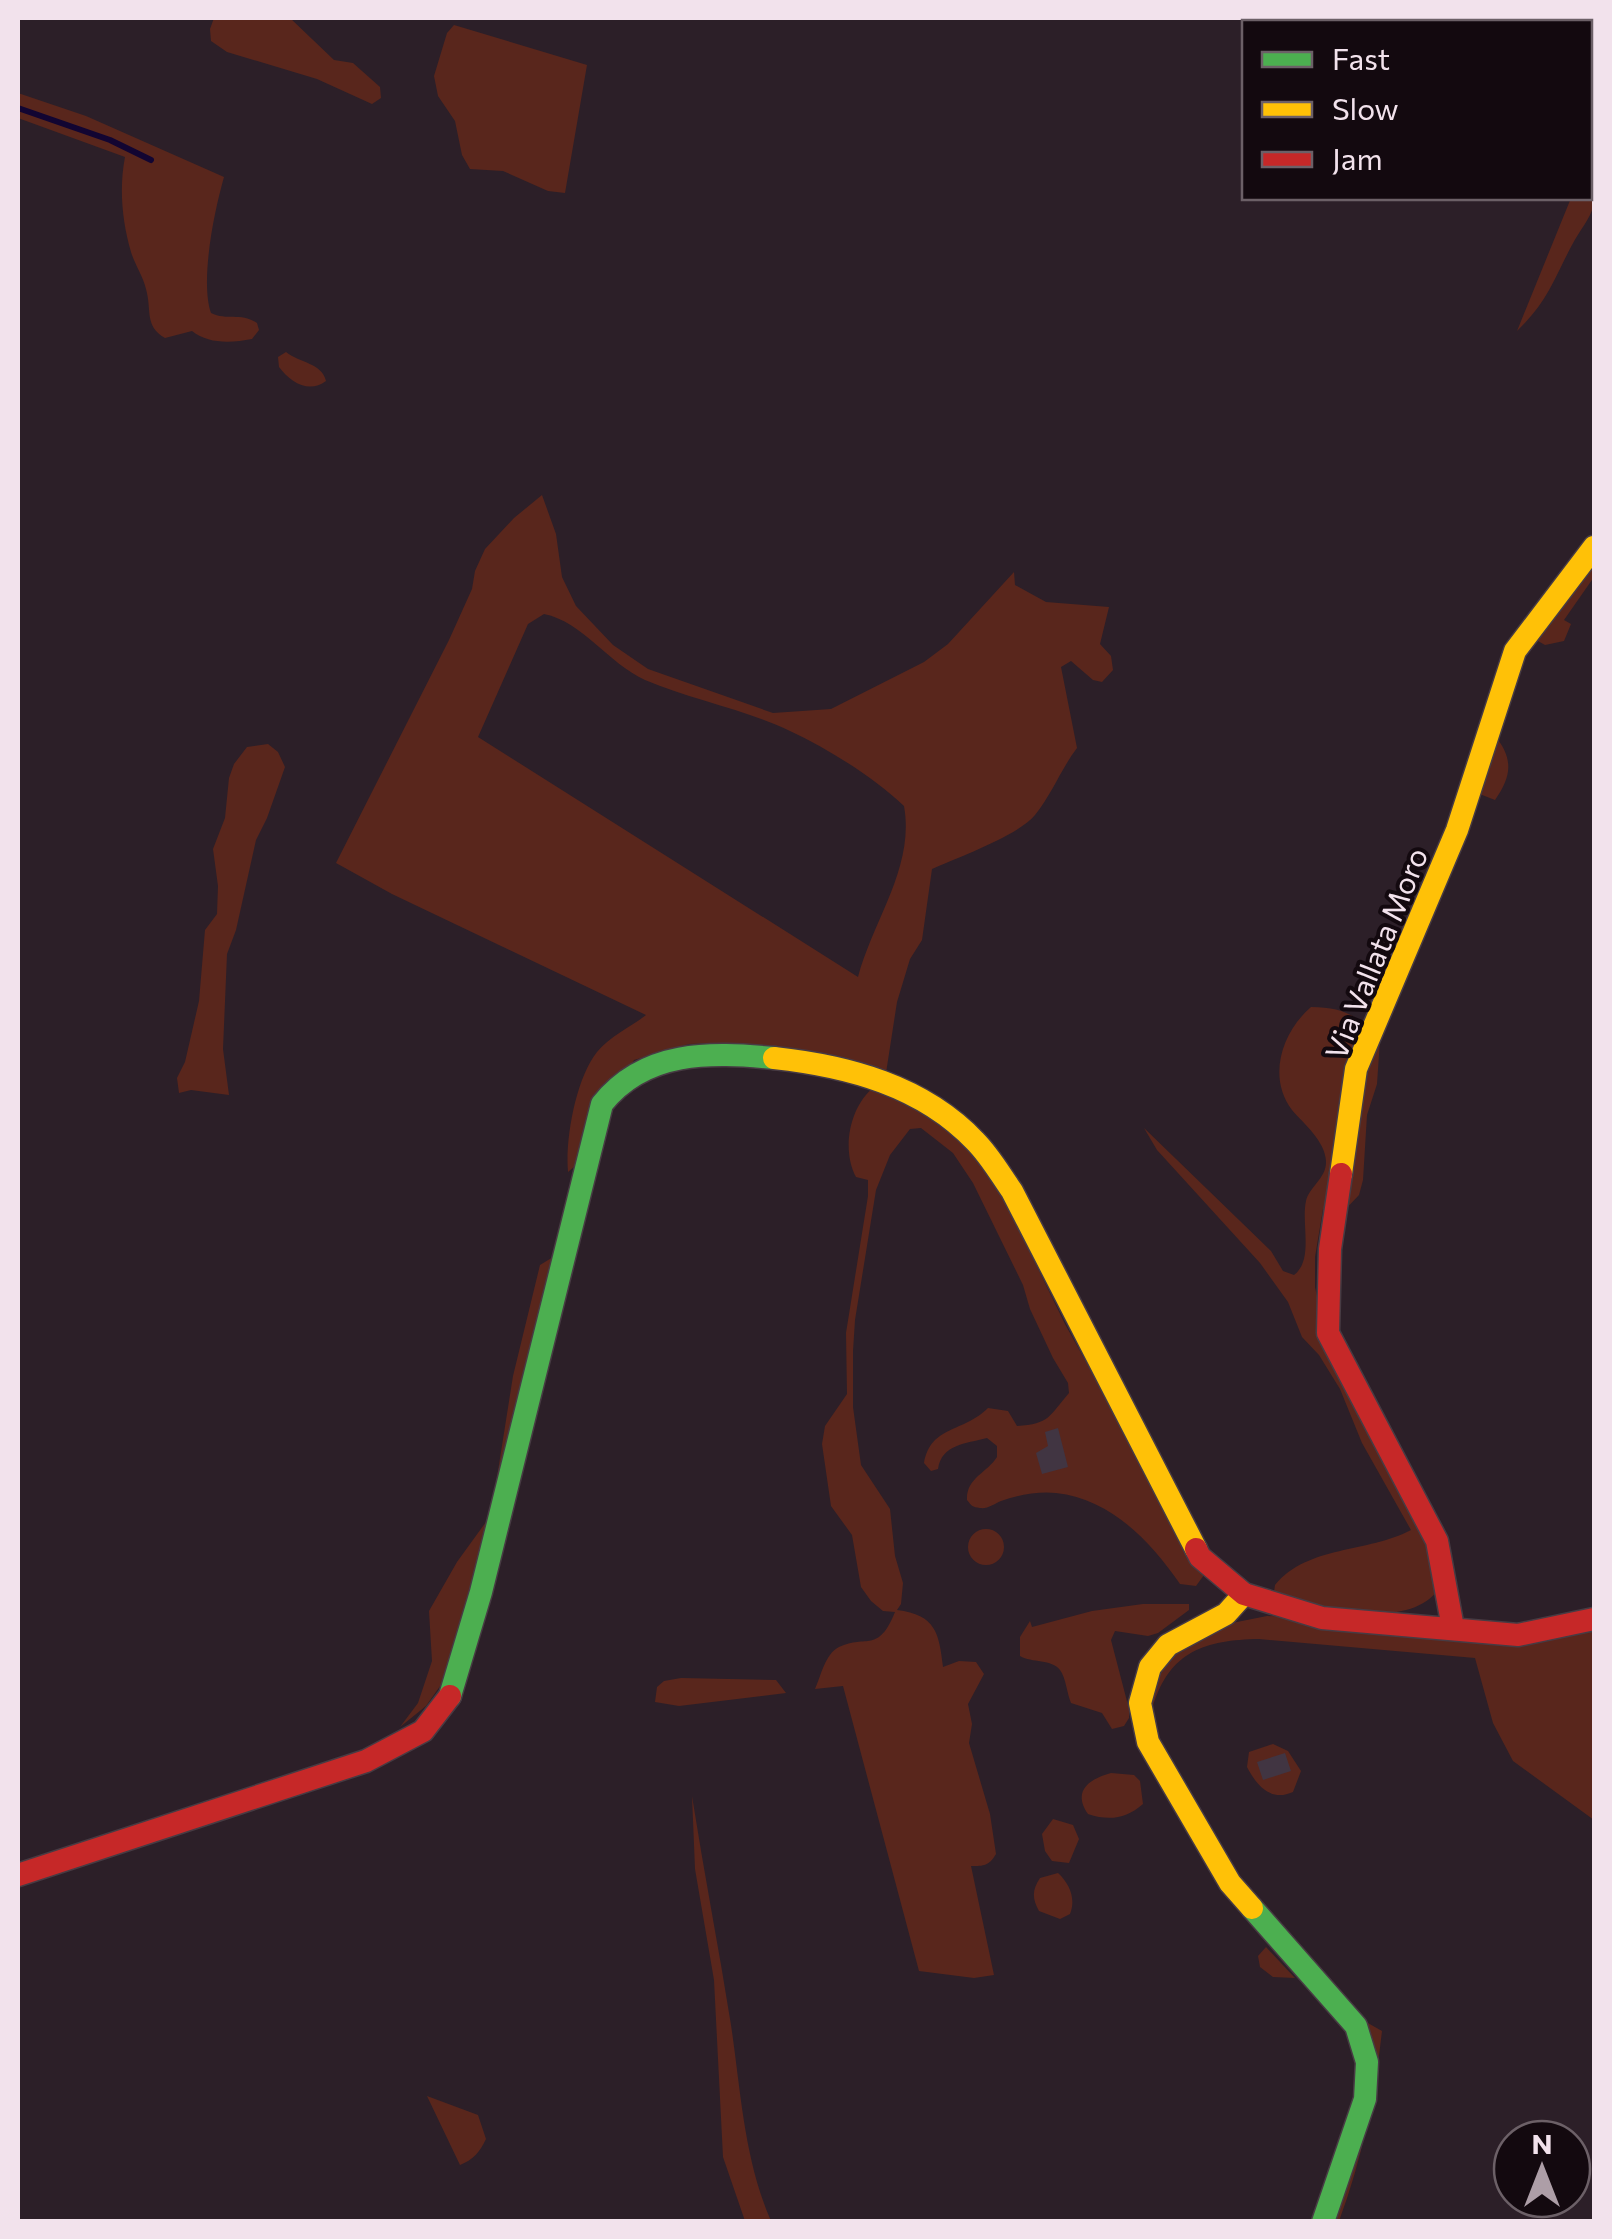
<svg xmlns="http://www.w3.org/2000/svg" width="1612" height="2239" font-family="Commissioner,sans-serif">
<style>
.green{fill:#59261c;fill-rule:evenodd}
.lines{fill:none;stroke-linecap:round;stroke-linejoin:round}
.stream{stroke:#120532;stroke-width:6}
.building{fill:#413542}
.fast-casing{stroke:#473b43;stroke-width:25}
.slow-casing{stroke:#473b43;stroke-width:25}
.jam-casing{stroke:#473b43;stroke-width:25}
.fast{stroke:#4caf50;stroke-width:22}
.slow{stroke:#ffc107;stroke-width:22}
.jam{stroke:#c62828;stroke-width:22}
.labels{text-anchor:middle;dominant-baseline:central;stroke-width:8;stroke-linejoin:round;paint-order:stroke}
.street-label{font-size:30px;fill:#f2e2ec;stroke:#13090f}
</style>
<rect width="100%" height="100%" fill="#2c1f28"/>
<!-- green -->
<path class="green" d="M 214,18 L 290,18 L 334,60 L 353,63 L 380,87 L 381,98 L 372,104 L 317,79 L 227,52 L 211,41 L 210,29 Z
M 454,25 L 587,65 L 565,193 L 548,191 L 503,171 L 470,169 L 462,155 L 455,121 L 438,96 L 434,76 L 447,33 Z
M 18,93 L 86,116 L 224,177 C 214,212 200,281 211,313 C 227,321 241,312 257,323 L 259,330 L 252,339 C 231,343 208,344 192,331 L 165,338 C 144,326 152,310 146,289 C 143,276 135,265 131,252 C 122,221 119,188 125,157 L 18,118 Z
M 1594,133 C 1595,155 1599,182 1594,204 C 1590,220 1579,231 1572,245 C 1553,281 1548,301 1517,331 L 1571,198 L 1590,198 L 1590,146 Z
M 286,352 C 300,363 322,363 326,381 C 309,394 290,382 279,367 L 278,357 Z
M 542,495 L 556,534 L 562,577 L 576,606 L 613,645 L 648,669 L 773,713 L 831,709 L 924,662 L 948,644 L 1014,572 L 1015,585 L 1046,602 L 1109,607 L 1100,644 L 1111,656 L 1113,670 L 1102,682 L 1093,680 L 1071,661 L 1061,667 L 1077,748 C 1061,769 1052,794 1035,815 C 1019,835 959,857 932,869 L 922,940 L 910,959 L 897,1002 L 886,1073 L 717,1043 L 689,1044 L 634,1060 L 581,1161 L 568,1172 C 565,1139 576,1078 597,1052 C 610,1036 631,1027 646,1015 L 392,894 L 336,863 L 449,640 L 472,589 L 475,571 L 485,549 L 514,518 ZM 544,614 C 583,622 608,663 645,680 C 692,700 744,709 790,731 C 830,750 872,776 904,806 C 915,867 873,920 858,977 L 478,737 L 528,624 Z
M 1594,557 L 1594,577 L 1564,620 L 1571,624 L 1564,641 L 1545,645 L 1531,637 Z
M 1496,737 C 1514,760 1511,777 1495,800 L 1477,793 Z
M 268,744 L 278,752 L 285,767 L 267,818 L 256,840 L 236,930 L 227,954 L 223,1049 L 229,1095 L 191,1090 L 179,1093 L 177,1078 L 185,1062 L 199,1001 L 205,930 L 217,914 L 218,886 L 213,849 L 225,818 L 229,778 L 234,764 L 247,747 Z
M 1311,1007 C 1343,1007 1359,1016 1380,1040 L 1377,1084 L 1367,1115 L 1363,1180 L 1359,1195 L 1341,1214 L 1323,1209 L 1315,1257 L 1315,1287 L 1326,1340 L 1408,1494 L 1441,1585 C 1414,1634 1317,1608 1274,1592 L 1275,1585 C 1308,1545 1368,1553 1411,1530 L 1362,1443 L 1340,1389 L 1319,1355 L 1302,1337 L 1288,1302 L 1260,1263 L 1157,1150 L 1144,1128 L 1271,1251 L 1283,1271 L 1294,1275 C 1314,1260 1301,1223 1306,1201 C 1309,1187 1327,1178 1326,1161 C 1325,1141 1304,1124 1292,1110 C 1267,1077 1282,1032 1311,1007 Z
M 874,1087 L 922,1112 L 970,1148 L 1003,1197 L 1065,1324 L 1204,1575 L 1196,1586 L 1180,1584 C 1150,1541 1111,1499 1056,1493 C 1039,1491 1018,1495 1001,1501 C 994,1504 988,1509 980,1508 C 972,1507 972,1506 967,1500 C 966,1478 987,1473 997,1457 L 997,1446 L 987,1438 C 965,1444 942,1444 938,1469 L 931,1471 L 924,1463 C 931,1425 963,1433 988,1408 L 1008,1411 L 1017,1426 C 1050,1424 1049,1416 1069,1393 L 1068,1383 L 1053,1358 L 1030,1309 L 1023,1285 L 973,1183 L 953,1153 L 921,1128 L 910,1129 L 890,1155 L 876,1190 L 855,1320 L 853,1351 L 853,1407 L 861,1465 L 890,1509 L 895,1556 L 903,1583 L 901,1604 L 897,1610 C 936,1615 939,1633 943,1667 L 959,1661 L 976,1662 L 984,1674 L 968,1704 L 972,1724 L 969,1743 L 990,1814 L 996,1854 C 989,1866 984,1866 971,1866 L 994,1975 L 974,1978 L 919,1971 L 843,1686 L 815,1689 C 821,1676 825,1654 839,1647 C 867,1634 878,1654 895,1612 L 883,1611 L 871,1601 L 861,1587 L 852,1535 L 831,1506 L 822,1444 L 825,1426 L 847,1394 L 846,1333 L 868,1196 L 868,1180 L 856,1177 C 841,1149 850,1106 874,1087 Z
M 558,1254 L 469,1612 L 450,1672 L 426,1706 L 400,1727 L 418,1703 L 432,1661 L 429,1611 L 457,1562 L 491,1515 L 513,1376 L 540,1265 Z
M968 1547a18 18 0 1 1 36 0a18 18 0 1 1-36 0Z
M 1143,1604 L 1189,1604 L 1189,1610 L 1158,1633 L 1148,1636 L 1115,1631 L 1111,1640 L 1129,1709 L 1129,1718 L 1124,1726 L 1112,1729 L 1102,1713 L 1071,1703 C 1067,1694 1066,1678 1060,1670 C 1052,1659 1032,1663 1020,1656 L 1020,1637 L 1030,1621 L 1032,1627 L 1092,1611 Z
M 1267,1616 L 1594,1628 L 1594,1820 L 1513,1761 L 1493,1723 L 1475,1658 L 1259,1639 C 1205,1640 1170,1651 1153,1706 L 1148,1692 L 1167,1649 L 1212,1627 Z
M 681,1678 L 776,1680 L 786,1693 L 679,1706 L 655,1702 L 657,1687 L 664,1681 Z
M 1273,1744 L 1288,1751 L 1301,1771 L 1293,1792 C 1271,1802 1257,1786 1247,1767 L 1249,1752 Z
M 1111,1773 L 1134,1775 L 1140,1781 L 1143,1804 C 1126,1819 1109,1821 1088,1814 C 1072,1791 1089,1779 1111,1773 Z
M 692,1796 C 704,1873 719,1949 731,2025 C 741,2092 744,2159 771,2221 L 745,2221 L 723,2157 L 714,1980 L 695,1869 Z
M 1053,1819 L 1073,1825 L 1079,1839 L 1069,1863 L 1052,1861 L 1045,1851 L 1042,1834 Z
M 1058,1873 C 1070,1884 1076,1899 1070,1914 L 1060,1919 L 1039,1911 C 1032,1898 1032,1890 1040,1878 Z
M 1266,1947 L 1295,1978 L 1273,1977 L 1260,1967 L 1258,1956 Z
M 1359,2018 L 1382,2031 C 1375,2095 1362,2160 1339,2221 L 1330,2222 L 1352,2158 Z
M 427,2096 L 478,2115 L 486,2139 C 479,2153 474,2159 460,2165 Z"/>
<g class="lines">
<!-- stream -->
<path class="stream" d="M 18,108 L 110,140 L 151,160"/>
</g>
<!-- building -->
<path class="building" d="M 1058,1428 L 1068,1467 L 1042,1474 L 1036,1453 L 1048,1446 L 1045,1432 Z
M 1285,1753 L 1291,1771 L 1263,1780 L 1257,1762 Z"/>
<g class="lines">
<!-- fast casing -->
<g class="fast-casing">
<path id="fast" d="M 450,1696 L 481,1592 L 602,1104 C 645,1050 710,1052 774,1058
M 1252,1908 L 1356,2026 L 1367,2062 L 1365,2099 L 1323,2222"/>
</g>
<!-- slow casing -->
<g class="slow-casing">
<path id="slow" d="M 774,1058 C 848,1066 923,1086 975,1141 C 990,1156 1000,1174 1012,1191 L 1196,1549
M 1341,1174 L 1356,1069 L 1457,830 L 1515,651 L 1594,547
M 1244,1594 L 1226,1614 L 1168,1645 L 1150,1667 L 1140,1703 L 1148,1742 L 1230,1883 L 1252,1908"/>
</g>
<!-- jam casing -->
<g class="jam-casing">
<path id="jam" d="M 1341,1174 L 1330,1249 L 1328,1333 L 1437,1541 L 1453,1628
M 1196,1549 L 1200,1557 L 1244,1594 L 1322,1618 L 1518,1635 L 1594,1619
M 18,1875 L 366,1761 L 423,1731 L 450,1696"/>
</g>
<!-- fast -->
<use href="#fast" class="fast"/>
<!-- slow -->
<use href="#slow" class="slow"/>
<!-- jam -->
<use href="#jam" class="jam"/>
</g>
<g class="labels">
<!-- street labels -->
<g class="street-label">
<text transform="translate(1375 953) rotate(-68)">Via Vallata Moro</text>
</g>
</g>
<!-- border -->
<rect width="1612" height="2239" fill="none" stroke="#f2e2ec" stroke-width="40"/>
<!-- legend -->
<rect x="1242" y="20" width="350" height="180" fill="#13090f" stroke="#6c6067" stroke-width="2.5"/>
<rect x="1262" y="52" width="50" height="15" fill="#4caf50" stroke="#6c6067" stroke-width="2.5"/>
<text x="1332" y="70" font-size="30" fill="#f2e2ec">Fast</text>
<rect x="1262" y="102" width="50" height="15" fill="#ffc107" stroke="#6c6067" stroke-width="2.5"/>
<text x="1332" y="120" font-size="30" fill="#f2e2ec">Slow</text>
<rect x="1262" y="152" width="50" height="15" fill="#c62828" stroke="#6c6067" stroke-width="2.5"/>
<text x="1332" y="170" font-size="30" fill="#f2e2ec">Jam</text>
<!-- north arrow -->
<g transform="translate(1542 2169)"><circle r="48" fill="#13090f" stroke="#6c6067" stroke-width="2.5"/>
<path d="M0-8L18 38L0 25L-18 38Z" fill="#ad9ea7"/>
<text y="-15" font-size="28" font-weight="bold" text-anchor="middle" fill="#f2e2ec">N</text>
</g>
</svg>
